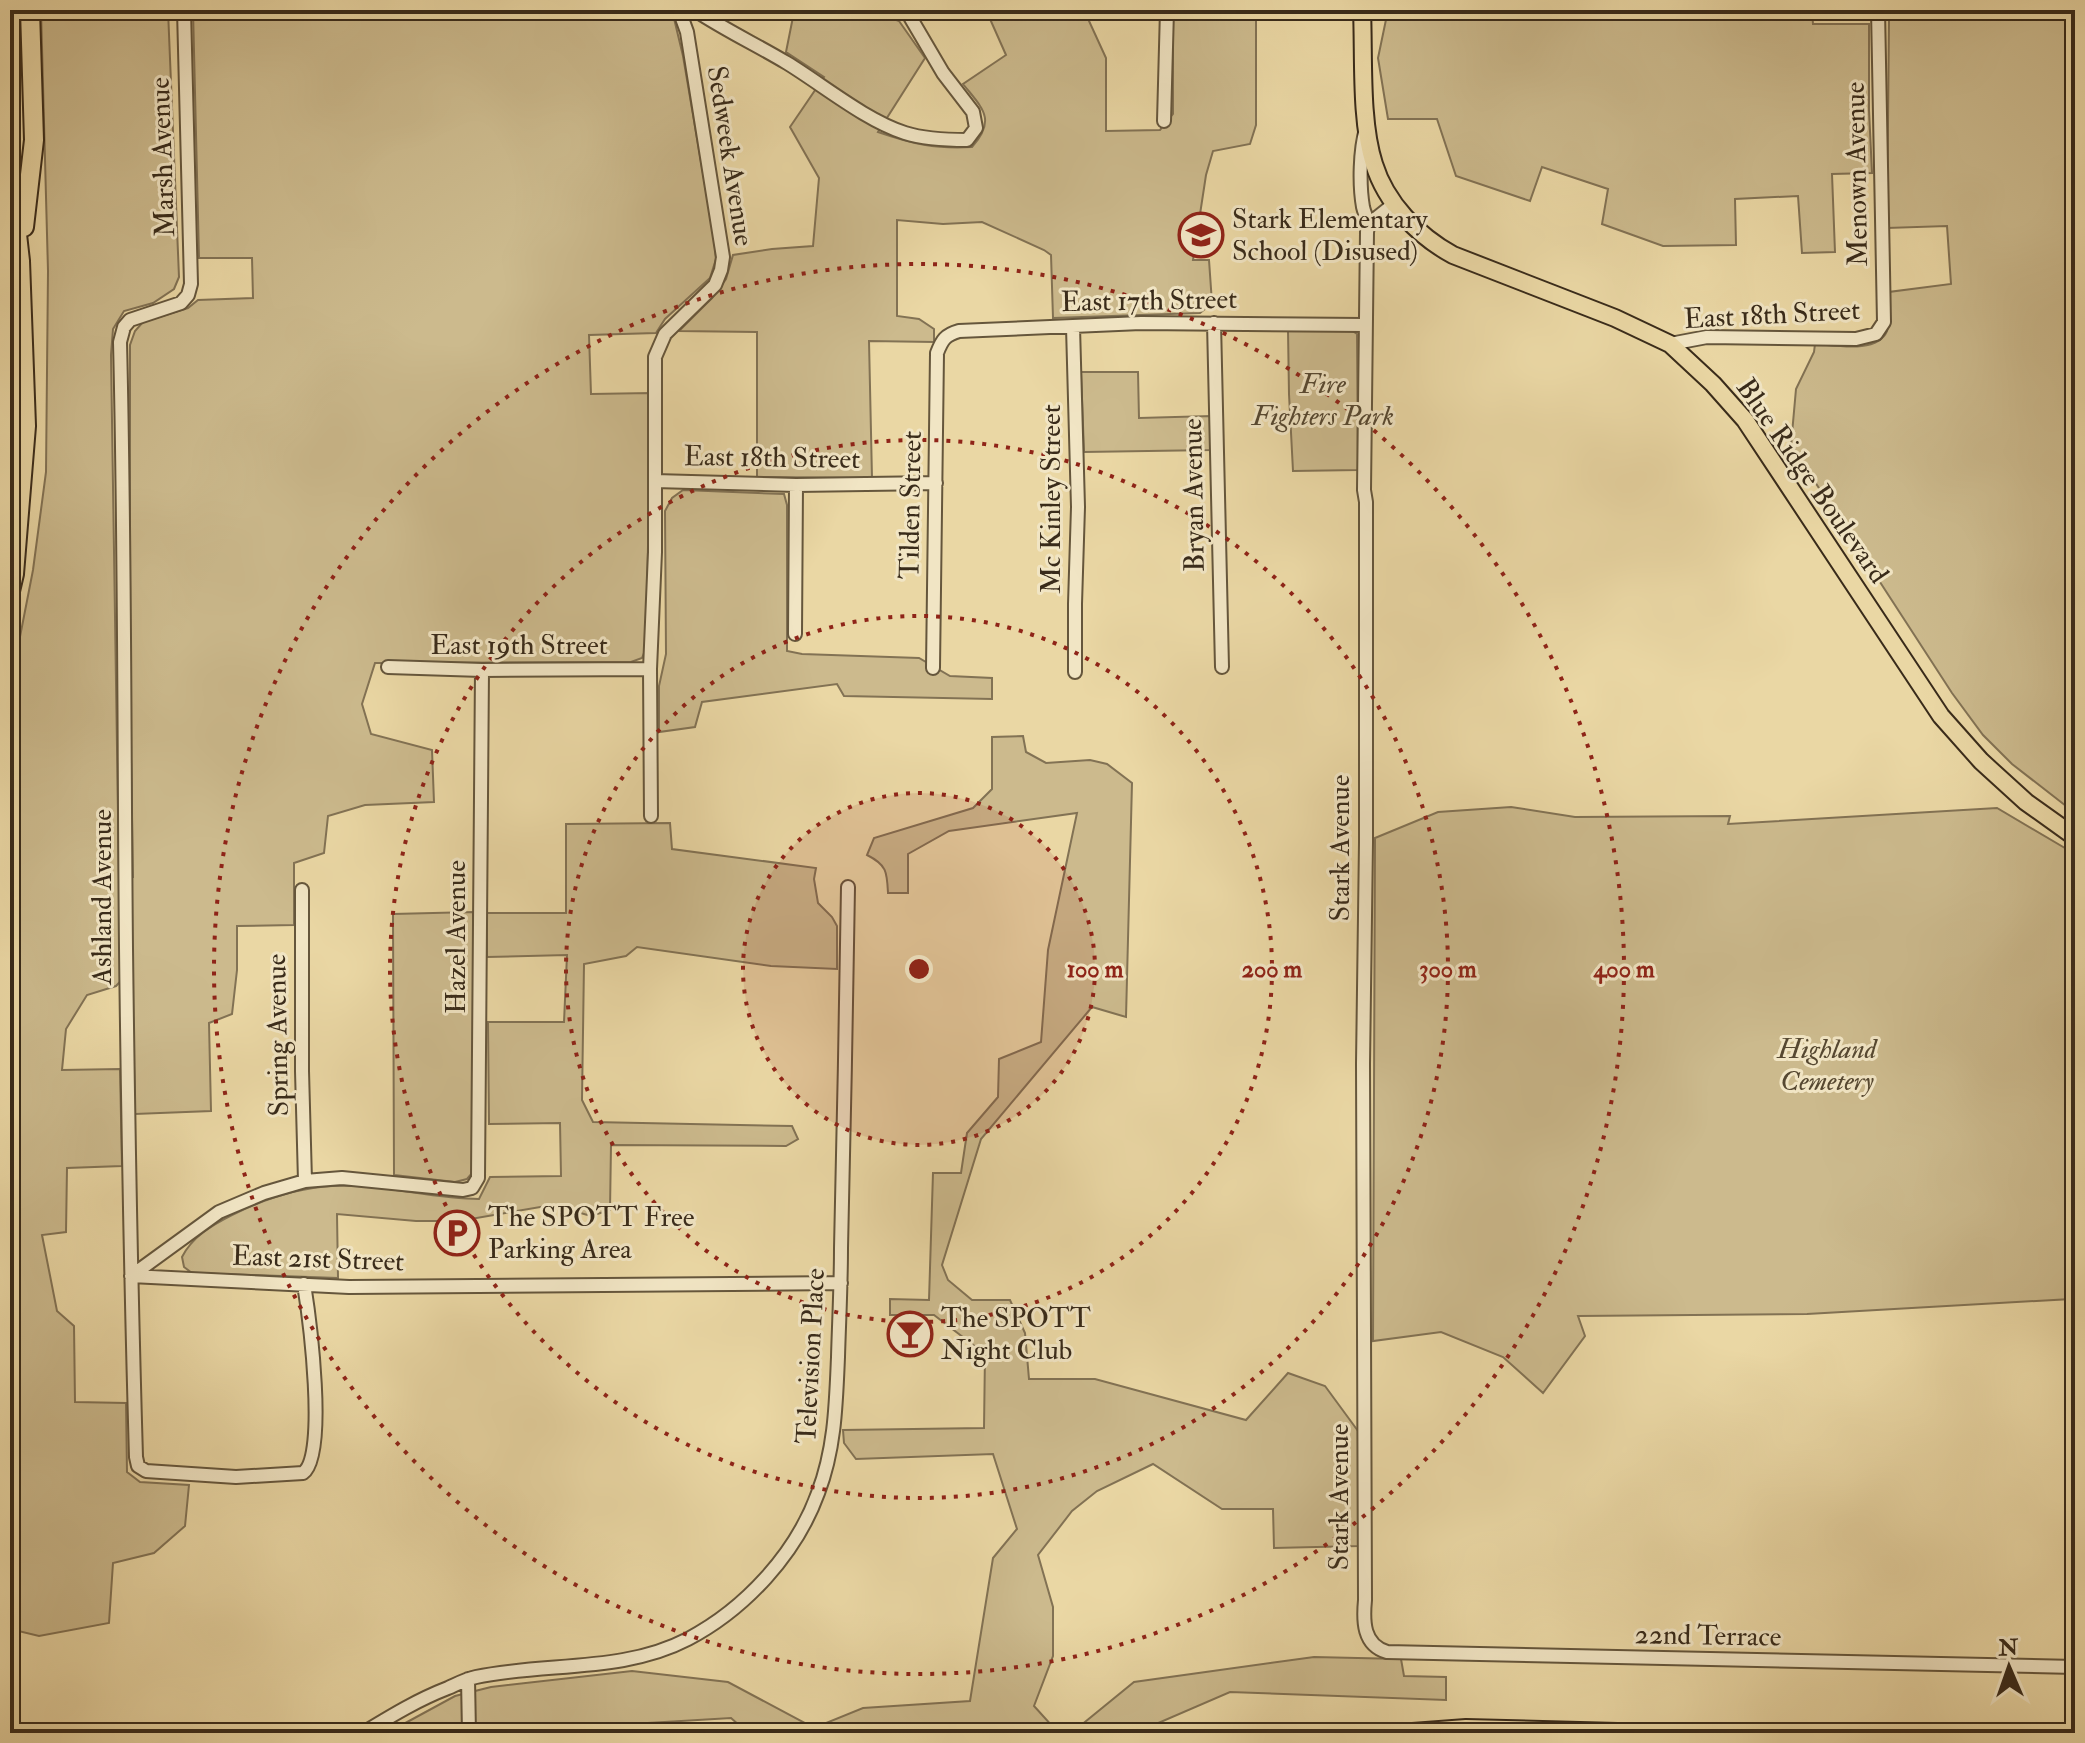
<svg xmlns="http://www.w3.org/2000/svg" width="2085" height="1743" font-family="'IM FELL Double Pica',serif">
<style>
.green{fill:#ccba8d;stroke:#827254;stroke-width:2}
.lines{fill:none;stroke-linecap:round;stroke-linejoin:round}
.minor-casing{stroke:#65563c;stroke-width:16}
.major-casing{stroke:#392b1a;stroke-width:20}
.highway-casing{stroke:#392b1a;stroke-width:22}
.minor{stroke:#f1e5c4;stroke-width:12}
.major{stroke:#ead7a4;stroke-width:16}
.highway{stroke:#ead7a4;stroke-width:18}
.ring{fill:none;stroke:#8f2418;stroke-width:4;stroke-dasharray:4 8}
.labels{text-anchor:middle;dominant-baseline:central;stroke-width:6;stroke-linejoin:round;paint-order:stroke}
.street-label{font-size:28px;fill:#392b1a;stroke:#f1e5c4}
.poi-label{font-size:28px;fill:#392b1a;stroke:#f1e5c4;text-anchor:start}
.park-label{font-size:28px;font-style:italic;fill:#564831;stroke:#f1e5c4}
.centre{fill:#8f2418;stroke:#f1e5c4;stroke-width:4}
.ring-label{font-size:24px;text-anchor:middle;font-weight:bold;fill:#8f2418;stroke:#f1e5c4;stroke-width:6;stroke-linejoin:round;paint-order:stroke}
</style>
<rect width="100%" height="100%" fill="#ead7a4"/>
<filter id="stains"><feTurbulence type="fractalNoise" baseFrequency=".0025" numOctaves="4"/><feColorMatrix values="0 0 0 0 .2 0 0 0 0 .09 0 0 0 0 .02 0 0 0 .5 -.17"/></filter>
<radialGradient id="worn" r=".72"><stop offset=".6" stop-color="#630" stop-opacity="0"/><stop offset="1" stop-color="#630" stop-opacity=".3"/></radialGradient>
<!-- green -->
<path class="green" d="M 41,10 L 168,10 L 179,277 L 174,289 L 153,303 L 124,311 L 113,329 L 111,355 L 119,878 L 133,877 L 130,697 L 130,345 L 135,331 L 143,322 L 188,308 L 198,300 L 253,298 L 252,258 L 199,258 L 193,10 L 574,10 L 596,19 L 604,10 L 672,10 L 683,56 L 714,238 L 716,259 L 710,278 L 665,319 L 656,333 L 589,335 L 591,394 L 651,393 L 646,648 L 642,658 L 631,662 L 375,663 L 362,704 L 371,734 L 432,750 L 434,802 L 365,805 L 328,816 L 324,853 L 294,863 L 294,925 L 237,926 L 237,970 L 232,1014 L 209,1023 L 211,1111 L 135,1114 L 132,969 L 116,986 L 87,995 L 66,1029 L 62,1070 L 120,1069 L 122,1166 L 67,1168 L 66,1232 L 42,1235 L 57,1311 L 74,1326 L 75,1402 L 126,1403 L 127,1472 L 140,1482 L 189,1485 L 185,1526 L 154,1553 L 113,1563 L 109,1623 L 39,1636 L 10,1629 L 10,688 L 33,570 L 46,472 L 48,271 Z
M 791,10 L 870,10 L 899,21 L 925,58 L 878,132 C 913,144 934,149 972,147 C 997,119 982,108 963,84 L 1006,55 L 986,10 L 1084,10 L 1106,58 L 1106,131 L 1160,130 L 1173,114 L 1173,10 L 1256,10 L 1256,125 L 1250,144 L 1213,151 L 1206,175 L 1193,260 L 1209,260 L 1212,303 L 1200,313 L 1053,318 L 1051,255 L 1044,250 L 982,222 L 943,224 L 897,220 L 897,316 L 919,319 L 934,329 L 934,342 L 869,341 L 872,478 L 757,477 L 757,332 L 679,331 L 712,298 L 726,279 L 733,255 L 772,249 L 813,246 L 819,178 L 790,127 L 824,77 L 786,52 L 794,12 Z
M 1388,10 L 1812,10 L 1813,24 L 1869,24 L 1869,110 L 1872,173 L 1832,174 L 1835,252 L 1802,253 L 1798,196 L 1735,199 L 1736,245 L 1663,246 L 1602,224 L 1608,189 L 1542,167 L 1530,201 L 1456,176 L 1437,119 L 1388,119 L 1378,58 Z
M 1897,10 L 1983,10 L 2075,15 L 2075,813 L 2012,764 L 1983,735 L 1952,693 L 1791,445 L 1796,389 L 1814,352 L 1815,344 C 1835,345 1877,354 1887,331 C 1891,320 1889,304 1889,292 L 1951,284 L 1947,226 L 1887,228 L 1889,18 Z
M 1288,330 L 1351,330 L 1357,334 L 1358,470 L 1293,471 L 1289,394 Z
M 1081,372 L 1138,372 L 1139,418 L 1211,416 L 1212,450 L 1084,452 Z
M 683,490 L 784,494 L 787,505 L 787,651 L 802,654 L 919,658 L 950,676 L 992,678 L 992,699 L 844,696 L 837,684 L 702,702 L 695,727 L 659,732 L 659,686 L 666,654 L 665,511 L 672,498 Z
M 1023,736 L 1026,752 L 1046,763 L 1090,760 L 1107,764 L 1132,783 L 1126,1017 L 1092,1007 L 981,1139 L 942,1265 L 948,1280 L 972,1300 L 1010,1300 L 1025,1333 L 1029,1379 L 1095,1379 L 1246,1420 L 1288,1373 L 1325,1386 L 1358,1431 L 1359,1546 L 1274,1548 L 1273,1509 L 1222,1509 L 1153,1464 L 1097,1491 L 1072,1511 L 1038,1555 L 1053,1607 L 1053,1656 L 1034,1706 L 1053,1727 L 1080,1726 L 1134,1682 L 1314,1657 L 1401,1659 L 1404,1676 L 1446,1677 L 1446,1700 L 1230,1692 L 1142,1730 L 1141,1733 L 748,1733 L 731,1718 L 564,1728 L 478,1725 L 463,1733 L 387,1733 L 455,1696 L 491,1687 L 632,1671 L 728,1682 L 814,1728 L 863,1708 L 970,1701 L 993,1558 L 1017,1529 L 993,1454 L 856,1459 L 844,1443 L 843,1430 L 984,1428 L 985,1354 L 934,1315 L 890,1315 L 890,1299 L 929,1300 L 933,1173 L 961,1173 L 967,1133 L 998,1097 L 999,1059 L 1041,1042 L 1048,950 L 1077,813 L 949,831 L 908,854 L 908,893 L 888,893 C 887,872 887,865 867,855 L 874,838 L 973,808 L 992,789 L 992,737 Z
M 1511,807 L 1575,817 L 1730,816 L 1728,824 L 1997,808 L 2075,854 L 2071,1299 L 1807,1314 L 1578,1316 L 1585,1336 L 1543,1393 L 1503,1357 L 1441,1332 L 1373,1341 L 1375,838 L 1438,812 Z
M 670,823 L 672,849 L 816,868 L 814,879 L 818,903 L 832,917 L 837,926 L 837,969 L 771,966 L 637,947 L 626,956 L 584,964 L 582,1100 L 593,1122 L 792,1126 L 798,1139 L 786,1146 L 611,1145 L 610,1210 L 591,1216 L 552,1205 L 459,1221 L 416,1221 L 337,1214 L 338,1278 L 192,1273 L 184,1267 L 182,1257 C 192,1237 212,1225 232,1215 C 264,1199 296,1188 332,1186 C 381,1183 430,1199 479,1199 L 490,1177 L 561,1176 L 560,1123 L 489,1124 L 488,1022 L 564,1022 L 567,955 L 487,957 L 487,913 L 566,913 L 566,824 Z
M 473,912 L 473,1172 L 467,1179 L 455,1182 L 394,1175 L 393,914 Z"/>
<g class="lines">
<!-- minor casing -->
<g class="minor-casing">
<path id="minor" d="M 184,10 L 191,284 L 188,295 L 181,303 L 130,320 L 124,327 L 120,342 C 125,544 124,746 126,948 C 128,1118 131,1287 136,1457 L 138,1466 L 146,1471 L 236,1477 L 303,1473 C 328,1456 309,1315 304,1284
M 695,10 C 725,30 757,45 787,63 C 823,85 865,120 905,133 C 924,139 947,140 967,140 L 976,128 L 973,112 L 943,73 L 906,10
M 1164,121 L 1167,10
M 1366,129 C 1360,150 1359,184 1363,207 C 1365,216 1370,222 1367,232 L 1364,490 L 1366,502 L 1366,842 L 1363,1064 L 1365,1600 C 1363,1621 1363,1645 1387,1652 L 2075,1667
M 1369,224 L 1394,204
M 1214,323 L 1222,667
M 1073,327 L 1078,507 L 1075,604 L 1075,672
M 1670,344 L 1707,337 L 1856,339 L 1876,334 L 1884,322 L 1878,10
M 655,481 L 796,485 L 936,483
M 795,634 L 796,485
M 388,667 L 482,670 L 650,669
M 933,668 L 937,353 C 942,340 945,335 959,331 L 1141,323 L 1364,325
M 651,816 L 650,669 L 655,552 L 655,357 L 665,334 L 715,285 L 721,270 L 723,257 L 687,32 L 679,10
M 302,890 L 302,1071 L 305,1181
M 131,1276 L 219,1212 L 264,1193 L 305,1181 L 342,1178 L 463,1190 L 472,1188 L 478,1178 L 482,670
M 131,1276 L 349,1287 L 841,1283
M 468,1679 L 469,1733
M 363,1733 C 391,1716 417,1700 448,1688 C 457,1684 466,1679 476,1677 C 546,1662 623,1673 688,1639 C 745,1609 796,1554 818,1493 C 835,1449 836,1404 838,1357 C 839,1321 841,1285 841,1248 C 844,1128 846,1007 848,887"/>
</g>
<!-- major casing -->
<g class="major-casing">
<path id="major" d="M 1362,10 C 1364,56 1360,121 1374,164 C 1386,203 1418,236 1453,255 L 1615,318 L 1670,344 L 1713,384 L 1745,420 L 1941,716 L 1981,761 L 2026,802 L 2075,837
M 1399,1733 L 1466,1728 L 1655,1733"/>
</g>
<!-- highway casing -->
<g class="highway-casing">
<path id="highway" d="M 10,172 L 20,261 L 26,426 L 14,574 L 10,591
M 24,227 L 34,140 L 30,10"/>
</g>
<!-- minor -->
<use href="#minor" class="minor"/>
<!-- major -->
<use href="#major" class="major"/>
<!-- highway -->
<use href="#highway" class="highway"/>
</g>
<!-- distance rings -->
<circle cx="919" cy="969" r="176" fill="#8f2418" fill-opacity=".12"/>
<g class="ring">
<circle cx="919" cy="969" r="176"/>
<circle cx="919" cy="969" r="353"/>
<circle cx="919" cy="969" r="529"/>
<circle cx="919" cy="969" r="705"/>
</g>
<!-- icons -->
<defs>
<g id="school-ring" transform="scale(2.3)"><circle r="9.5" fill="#f1e5c4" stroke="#8f2418" stroke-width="1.5"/><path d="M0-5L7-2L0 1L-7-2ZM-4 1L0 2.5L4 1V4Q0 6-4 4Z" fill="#8f2418"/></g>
<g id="parking-ring" transform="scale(2.3)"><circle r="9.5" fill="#f1e5c4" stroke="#8f2418" stroke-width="1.5"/><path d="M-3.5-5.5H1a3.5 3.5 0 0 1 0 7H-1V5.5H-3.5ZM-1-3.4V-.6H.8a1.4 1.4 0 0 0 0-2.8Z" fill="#8f2418"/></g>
<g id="bar-ring" transform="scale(2.3)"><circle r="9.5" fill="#f1e5c4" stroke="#8f2418" stroke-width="1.5"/><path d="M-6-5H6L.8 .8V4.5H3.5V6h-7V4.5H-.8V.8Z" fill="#8f2418"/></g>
</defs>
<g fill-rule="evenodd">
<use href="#school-ring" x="1201" y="235"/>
<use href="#parking-ring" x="457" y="1233"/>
<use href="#bar-ring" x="910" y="1334"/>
</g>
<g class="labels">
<!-- street labels -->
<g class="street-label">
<text transform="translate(730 156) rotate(81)">Sedweek Avenue</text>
<text transform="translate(163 157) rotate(-92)">Marsh Avenue</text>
<text transform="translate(1857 174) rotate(-91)">Menown Avenue</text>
<text transform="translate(1149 301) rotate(-1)">East 17th Street</text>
<text transform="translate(1772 315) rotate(-3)">East 18th Street</text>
<text transform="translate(772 458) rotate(1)">East 18th Street</text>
<text transform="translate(1812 481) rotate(55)">Blue Ridge Boulevard</text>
<text transform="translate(1194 495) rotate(-91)">Bryan Avenue</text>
<text transform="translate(1051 499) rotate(-90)">Mc Kinley Street</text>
<text transform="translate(911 505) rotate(-89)">Tilden Street</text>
<text x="519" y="645">East 19th Street</text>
<text transform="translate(1340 848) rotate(-90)">Stark Avenue</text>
<text transform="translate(102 897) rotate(-90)">Ashland Avenue</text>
<text transform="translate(456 937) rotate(-90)">Hazel Avenue</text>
<text transform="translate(278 1035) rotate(-91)">Spring Avenue</text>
<text transform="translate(318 1259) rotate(2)">East 21st Street</text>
<text transform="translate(811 1356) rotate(-87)">Television Place</text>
<text transform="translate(1339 1497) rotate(-90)">Stark Avenue</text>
<text transform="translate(1708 1636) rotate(1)">22nd Terrace</text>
</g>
<!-- poi labels -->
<g class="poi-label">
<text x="1232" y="219">Stark Elementary<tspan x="1232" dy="32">School (Disused)</tspan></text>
<text x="488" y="1217">The SPOTT Free<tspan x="488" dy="32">Parking Area</tspan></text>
<text x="941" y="1318">The SPOTT<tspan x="941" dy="32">Night Club</tspan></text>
</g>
<!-- park labels -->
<g class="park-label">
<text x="1323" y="384">Fire<tspan x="1323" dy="32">Fighters Park</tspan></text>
<text x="1827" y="1049">Highland<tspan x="1827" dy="32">Cemetery</tspan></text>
</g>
</g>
<circle cx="919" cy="969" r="12" class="centre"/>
<g class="ring-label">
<text x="1095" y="977">100 m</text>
<text x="1272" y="977">200 m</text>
<text x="1448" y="977">300 m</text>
<text x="1624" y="977">400 m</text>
</g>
<!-- margin -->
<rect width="2085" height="1743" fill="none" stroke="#ead7a4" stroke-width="40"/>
<rect x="12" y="12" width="2061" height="1719" fill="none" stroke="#392b1a" stroke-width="4"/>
<rect x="20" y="20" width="2045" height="1703" fill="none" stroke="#392b1a" stroke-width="2"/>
<!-- north arrow -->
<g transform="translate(2009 1667) rotate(358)" stroke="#f1e5c4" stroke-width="6" paint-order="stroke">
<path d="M0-6L14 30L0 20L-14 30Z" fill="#392b1a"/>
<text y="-12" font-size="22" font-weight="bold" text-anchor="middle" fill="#392b1a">N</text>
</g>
<rect width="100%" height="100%" filter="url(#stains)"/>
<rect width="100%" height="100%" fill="url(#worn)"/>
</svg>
